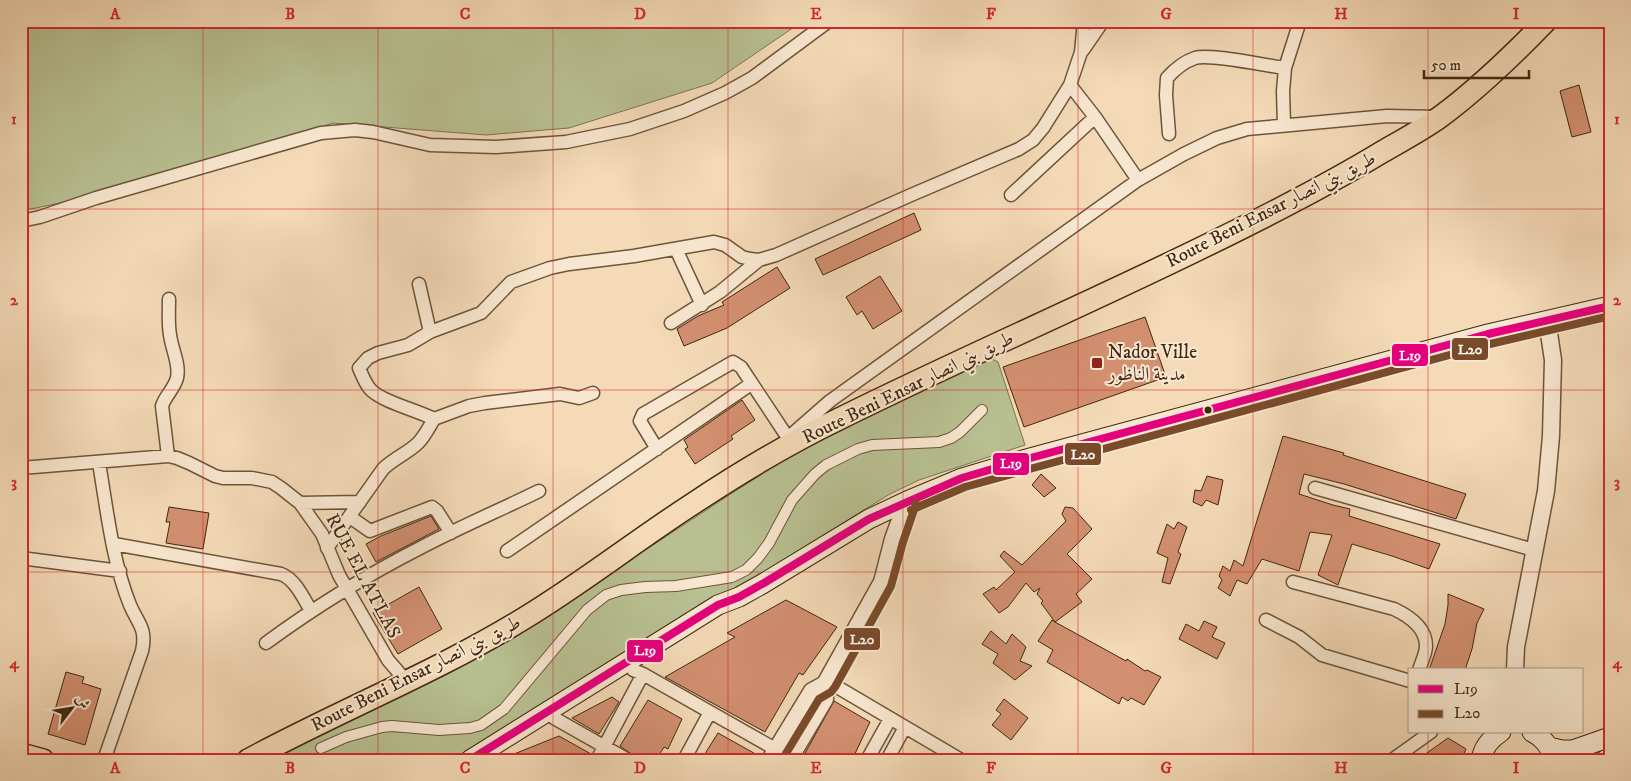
<svg xmlns="http://www.w3.org/2000/svg" width="1631" height="781" font-family="'IM FELL DW Pica',Amiri,serif">
<style>
.green{fill:#b8c091;stroke:#7c7450}
.building{fill:#d39071;stroke:#412710}
.lines{fill:none;stroke-linecap:round;stroke-linejoin:round}
.pedestrian-casing{stroke:#6e543a;stroke-width:12}
.minor-casing{stroke:#6e543a;stroke-width:15}
.tertiary-casing{stroke:#6e543a;stroke-width:19}
.secondary-casing{stroke:#412710;stroke-width:21}
.primary-casing{stroke:#412710;stroke-width:24}
.pedestrian{stroke:#f8e7d0;stroke-width:10}
.minor{stroke:#f8e7d0;stroke-width:12}
.tertiary{stroke:#f8e7d0;stroke-width:16}
.secondary{stroke:#f8e7d0;stroke-width:19}
.primary{stroke:#f4dab7;stroke-width:21}
.bus-1-casing{stroke:#f8e7d0;stroke-width:11}
.bus-2-casing{stroke:#f8e7d0;stroke-width:11}
.bus-1{stroke:#e5007d;stroke-width:8}
.bus-2{stroke:#7a4b2a;stroke-width:8}
.grid{fill:none;stroke:#d62828;stroke-width:1;stroke-opacity:0.55}
.poi-dot{fill:#8f2418;stroke:#f8e7d0;stroke-width:2}
.bus-dot{fill:#412710;stroke:#f8e7d0;stroke-width:2}
.labels{text-anchor:middle;dominant-baseline:central;stroke-width:4;stroke-linejoin:round;paint-order:stroke}
.street-label{font-size:19px;fill:#412710;stroke:#f8e7d0}
.poi-label{font-size:19px;fill:#412710;stroke:#f8e7d0;text-anchor:start}
.line-badge{stroke:#f8e7d0;stroke-width:2}
.badge-label{font-size:14px;text-anchor:middle;font-weight:bold;fill:#fff}
.neatline{fill:none;stroke:#d62828;stroke-width:2}
.grid-label{font-size:16px;text-anchor:middle;font-weight:bold;fill:#d62828}
</style>
<rect width="100%" height="100%" fill="#f4dab7"/>
<filter id="stains"><feTurbulence type="fractalNoise" baseFrequency=".004" numOctaves="4"/><feColorMatrix values="0 0 0 0 .2 0 0 0 0 .09 0 0 0 0 .02 0 0 0 .5 -.17"/></filter>
<radialGradient id="worn" r=".72"><stop offset=".6" stop-color="#630" stop-opacity="0"/><stop offset="1" stop-color="#630" stop-opacity=".3"/></radialGradient>
<!-- green -->
<path class="green" d="M 21,21 L 803,21 L 712,83 L 569,128 L 486,135 L 333,123 L 114,192 L 21,211 Z
M 988,357 L 998,362 L 1025,445 L 919,480 L 890,494 L 457,760 L 270,760 L 281,750 L 426,684 L 514,636 L 792,454 L 831,431 Z"/>
<!-- building -->
<path class="building" d="M 1579,85 L 1591,132 L 1572,137 L 1560,91 Z
M 914,213 L 921,230 L 823,275 L 815,259 Z
M 777,267 L 790,288 L 727,328 L 684,346 L 677,329 L 698,316 L 724,305 L 722,302 Z
M 880,276 L 902,311 L 873,329 L 862,311 L 857,315 L 846,297 Z
M 1145,317 L 1166,377 L 1024,427 L 1003,367 Z
M 742,400 L 755,420 L 731,436 L 733,439 L 695,464 L 685,449 L 688,447 L 684,440 Z
M 1283,436 L 1344,453 L 1343,455 L 1466,494 L 1456,519 L 1344,484 L 1304,474 L 1299,494 L 1333,505 L 1350,509 L 1349,516 L 1440,544 L 1429,569 L 1392,556 L 1352,544 L 1338,585 L 1318,575 L 1332,535 L 1310,532 L 1299,571 L 1262,559 L 1247,584 L 1237,580 L 1230,596 L 1218,588 L 1222,580 L 1219,576 L 1223,566 L 1230,571 L 1234,560 L 1243,566 Z
M 1041,474 L 1056,488 L 1044,497 L 1032,485 Z
M 1207,476 L 1223,480 L 1218,505 L 1206,500 L 1202,506 L 1193,502 L 1195,490 L 1201,491 Z
M 169,507 L 209,513 L 203,549 L 166,543 L 170,522 L 166,522 Z
M 1065,507 L 1073,508 L 1092,529 L 1067,554 L 1092,579 L 1076,594 L 1082,602 L 1055,622 L 1126,661 L 1127,659 L 1145,671 L 1147,670 L 1161,677 L 1144,705 L 1131,698 L 1128,701 L 1122,697 L 1119,704 L 1047,662 L 1053,650 L 1038,641 L 1052,620 L 1055,622 L 1041,603 L 1043,601 L 1037,594 L 1040,588 L 1034,592 L 1026,583 L 1008,607 L 999,613 L 983,594 L 994,587 L 996,590 L 1015,572 L 1000,556 L 1004,551 L 1022,565 L 1066,521 L 1062,514 Z
M 431,516 L 439,529 L 376,562 L 366,544 L 381,536 Z
M 1178,522 L 1187,527 L 1178,552 L 1181,554 L 1170,584 L 1162,582 L 1168,558 L 1157,553 L 1167,524 L 1174,529 Z
M 419,587 L 442,629 L 398,654 L 373,613 Z
M 1448,594 L 1484,609 L 1477,623 L 1472,649 L 1465,670 L 1429,670 L 1445,624 L 1448,605 Z
M 786,600 L 837,627 L 803,675 L 799,673 L 765,732 L 665,677 L 735,637 L 727,633 Z
M 1204,621 L 1217,627 L 1212,637 L 1225,643 L 1217,659 L 1179,639 L 1186,624 L 1199,631 Z
M 991,631 L 1006,644 L 1012,634 L 1026,647 L 1020,661 L 1032,666 L 1015,680 L 993,663 L 998,654 L 982,644 Z
M 66,672 L 84,677 L 82,683 L 101,689 L 85,745 L 48,734 Z
M 612,697 L 619,702 L 599,734 L 572,718 Z
M 1004,699 L 1028,718 L 1011,740 L 992,725 L 1001,714 L 996,710 Z
M 648,700 L 682,719 L 668,749 L 664,747 L 656,760 L 640,760 L 620,746 Z
M 834,701 L 870,722 L 852,760 L 810,760 L 804,755 Z
M 718,733 L 761,757 L 760,760 L 701,760 Z
M 559,736 L 591,754 L 589,760 L 499,760 Z
M 1448,738 L 1466,749 L 1461,760 L 1417,760 Z"/>
<g class="lines">
<!-- pedestrian casing -->
<g class="pedestrian-casing">
<path id="pedestrian" d="M 321,748 L 346,737 L 382,727 L 392,726 L 439,730 L 470,728 L 481,725 L 504,709 L 587,610 L 606,595 L 621,590 L 645,587 L 676,586 L 732,577 L 746,570 L 758,558 L 769,543 L 792,500 L 815,474 L 826,465 L 858,449 L 872,445 L 939,442 L 951,438 L 960,432 L 982,410"/>
</g>
<!-- minor casing -->
<g class="minor-casing">
<path id="minor" d="M 1083,50 L 1103,21
M 1070,85 L 1095,117 L 1138,180
M 1284,125 L 1283,91 L 1285,68 L 1300,21
M 1169,134 L 1166,95 L 1167,78 C 1175,69 1183,62 1195,58 C 1209,53 1267,66 1285,68
M 1011,195 L 1095,117
M 21,221 L 40,217 L 96,198 L 321,133 L 355,130 L 373,132 L 430,145 L 496,147 L 566,142 L 630,129 L 684,111 L 725,93 L 752,78 L 829,21
M 676,249 L 702,305
M 419,284 L 430,332
M 671,323 L 720,292 L 759,260
M 434,419 C 417,410 382,402 370,389 C 365,383 362,375 359,368 L 368,358 L 378,353 L 408,345 L 430,332 L 481,313 L 511,282 L 550,268 L 569,264 L 634,256 L 714,242 L 725,245 L 742,257 L 750,259 L 759,260 L 776,255 L 911,195 L 1019,149 L 1033,140 L 1043,128 L 1070,85 L 1081,52 L 1084,21
M 789,437 L 830,401 L 1138,180 L 1184,154 L 1217,138 L 1247,129 L 1387,116 L 1437,117
M 657,449 L 640,421 L 643,414 L 733,362 L 741,367 L 788,438
M 168,456 L 162,406 C 165,396 174,389 177,378 C 180,364 172,350 170,335 C 168,324 169,311 169,299
M 99,463 C 107,510 112,560 130,605 C 138,624 147,628 142,651 L 104,760
M 21,468 L 168,456 L 177,458 L 189,463 L 215,476 L 223,478 L 252,478 L 272,482 L 281,488 L 300,503 L 322,534 L 339,575 L 388,660 L 407,682
M 1315,488 L 1534,550
M 300,503 L 360,502
M 350,517 L 370,531 L 432,507 L 437,511 L 451,533
M 114,544 L 281,574 C 295,579 304,599 311,611
M 327,548 L 383,469 C 394,458 408,453 418,443 C 425,436 429,427 434,419 L 469,406 L 485,403 L 560,394 L 579,398 L 593,393
M 507,551 L 751,384
M 21,558 L 120,571
M 1293,582 L 1394,609 C 1409,616 1426,627 1426,646 C 1426,654 1421,663 1419,670
M 1266,620 L 1299,637 L 1322,655 L 1410,681
M 266,643 C 315,607 367,575 422,547 C 460,527 500,510 539,491
M 633,670 L 643,674 L 784,754
M 827,681 L 961,760
M 554,718 L 628,760
M 597,760 L 643,674
M 684,760 L 710,712
M 867,760 L 890,719
M 887,760 L 905,727
M 1392,760 L 1431,732"/>
</g>
<!-- tertiary casing -->
<g class="tertiary-casing">
<path id="tertiary" d="M 1515,670 L 1516,647 L 1546,491 L 1551,436 L 1553,360 L 1547,320
M 770,760 L 812,691 L 825,684
M 789,760 L 825,699 L 825,684 L 882,582 L 893,539 L 907,501"/>
</g>
<!-- secondary casing -->
<g class="secondary-casing">
<path id="secondary" d="M 1532,732 C 1544,738 1549,746 1554,759
M 1549,747 L 1562,750 L 1573,750 L 1610,737
M 470,760 L 718,605 L 739,597 L 764,583 L 869,519 L 907,501 L 962,478 L 1023,460 L 1488,334 L 1610,306
M 1481,760 C 1483,747 1490,739 1501,732
M 1605,760 L 1610,758"/>
</g>
<!-- primary casing -->
<g class="primary-casing">
<path id="primary" d="M 21,754 L 43,760
M 248,760 C 338,711 435,673 523,619 C 581,584 634,542 691,505 C 739,473 789,443 841,418 C 958,360 1078,308 1195,251 C 1259,220 1321,189 1382,152 C 1401,141 1422,130 1440,117 C 1478,89 1513,55 1546,21"/>
</g>
<!-- pedestrian -->
<use href="#pedestrian" class="pedestrian"/>
<!-- minor -->
<use href="#minor" class="minor"/>
<!-- tertiary -->
<use href="#tertiary" class="tertiary"/>
<!-- secondary -->
<use href="#secondary" class="secondary"/>
<!-- primary -->
<use href="#primary" class="primary"/>
<!-- bus-1 casing -->
<g class="bus-1-casing">
<path id="bus-1" d="M 470,760 L 718,605 L 739,597 L 764,583 L 869,519 L 962,478 L 1023,460 L 1488,334 L 1610,306"/>
</g>
<!-- bus-2 casing -->
<g class="bus-2-casing">
<path id="bus-2" d="M 911,510 L 965,487 L 1026,470 L 1490,344 L 1610,316
M 782,760 L 819,699 L 831,692 L 835,687 L 891,586 L 903,542 L 916,504"/>
</g>
<!-- bus-1 -->
<use href="#bus-1" class="bus-1"/>
<!-- bus-2 -->
<use href="#bus-2" class="bus-2"/>
</g>
<!-- grid -->
<path class="grid" d="M 203,21 L 203,760M 378,21 L 378,760M 553,21 L 553,760M 728,21 L 728,760M 903,21 L 903,760M 1078,21 L 1078,760M 1253,21 L 1253,760M 1428,21 L 1428,670M 21,209 L 1610,209M 21,390 L 1610,390M 21,572 L 1610,572M 1428,732 L 1428,760"/>
<!-- markers -->
<rect class="poi-dot" x="1091" y="357" width="12" height="12" rx="2.5"/>
<circle class="bus-dot" cx="1208" cy="410" r="4.5"/>
<g class="labels">
<!-- street labels -->
<g class="street-label">
<text transform="translate(1271 210) rotate(-27)">Route Beni Ensar طريق بني انصار</text>
<text transform="translate(908 388) rotate(-26)">Route Beni Ensar طريق بني انصار</text>
<text transform="translate(363 576) rotate(62)">RUE EL ATLAS</text>
<text transform="translate(416 674) rotate(-27)">Route Beni Ensar طريق بني انصار</text>
</g>
<!-- poi labels -->
<g class="poi-label">
<text x="1108" y="352">Nador Ville<tspan x="1108" dy="22">مدينة الناظور</tspan></text>
</g>
</g>
<g class="line-badge">
<rect x="1451" y="337" width="38" height="24" rx="5" fill="#7a4b2a"/>
<rect x="1391" y="343" width="38" height="24" rx="5" fill="#e5007d"/>
<rect x="1064" y="442" width="38" height="24" rx="5" fill="#7a4b2a"/>
<rect x="992" y="452" width="38" height="24" rx="5" fill="#e5007d"/>
<rect x="843" y="627" width="38" height="24" rx="5" fill="#7a4b2a"/>
<rect x="626" y="639" width="38" height="24" rx="5" fill="#e5007d"/>
</g>
<g class="badge-label">
<text x="1470" y="354">L20</text>
<text x="1410" y="360">L19</text>
<text x="1083" y="459">L20</text>
<text x="1011" y="468">L19</text>
<text x="862" y="644">L20</text>
<text x="645" y="655">L19</text>
</g>
<!-- margin -->
<rect width="1631" height="781" fill="none" stroke="#f4dab7" stroke-width="55"/>
<!-- legend -->
<rect x="1408" y="668" width="175" height="65" fill="#f8e7d0" stroke="#af9a83"/>
<rect x="1418" y="685" width="25" height="8" fill="#e5007d" stroke="#af9a83"/>
<text x="1454" y="694" font-size="15" fill="#412710">L19</text>
<rect x="1418" y="710" width="25" height="8" fill="#7a4b2a" stroke="#af9a83"/>
<text x="1454" y="718" font-size="15" fill="#412710">L20</text>
<!-- north arrow -->
<g transform="translate(72 708) rotate(59)" stroke="#f8e7d0" stroke-width="4" paint-order="stroke">
<path d="M0-4L9 19L0 12L-9 19Z" fill="#412710"/>
<text y="-8" font-size="14" font-weight="bold" text-anchor="middle" fill="#412710">ش</text>
</g>
<!-- scale -->
<path d="M1424 70v8h105v-8" fill="none" stroke="#412710" stroke-width="2.5"/>
<text x="1431" y="70" font-size="15" fill="#412710" stroke="#f8e7d0" stroke-width="4" paint-order="stroke">50 m</text>
<rect x="28" y="28" width="1576" height="726" class="neatline"/>
<g class="grid-label">
<text x="115" y="19">A</text>
<text x="290" y="19">B</text>
<text x="465" y="19">C</text>
<text x="640" y="19">D</text>
<text x="816" y="19">E</text>
<text x="991" y="19">F</text>
<text x="1166" y="19">G</text>
<text x="1341" y="19">H</text>
<text x="1516" y="19">I</text>
<text x="14" y="124">1</text>
<text x="1617" y="124">1</text>
<text x="14" y="305">2</text>
<text x="1617" y="305">2</text>
<text x="14" y="487">3</text>
<text x="1617" y="487">3</text>
<text x="14" y="668">4</text>
<text x="1617" y="668">4</text>
<text x="115" y="773">A</text>
<text x="290" y="773">B</text>
<text x="465" y="773">C</text>
<text x="640" y="773">D</text>
<text x="816" y="773">E</text>
<text x="991" y="773">F</text>
<text x="1166" y="773">G</text>
<text x="1341" y="773">H</text>
<text x="1516" y="773">I</text>
</g>
<rect width="100%" height="100%" filter="url(#stains)"/>
<rect width="100%" height="100%" fill="url(#worn)"/>
</svg>
